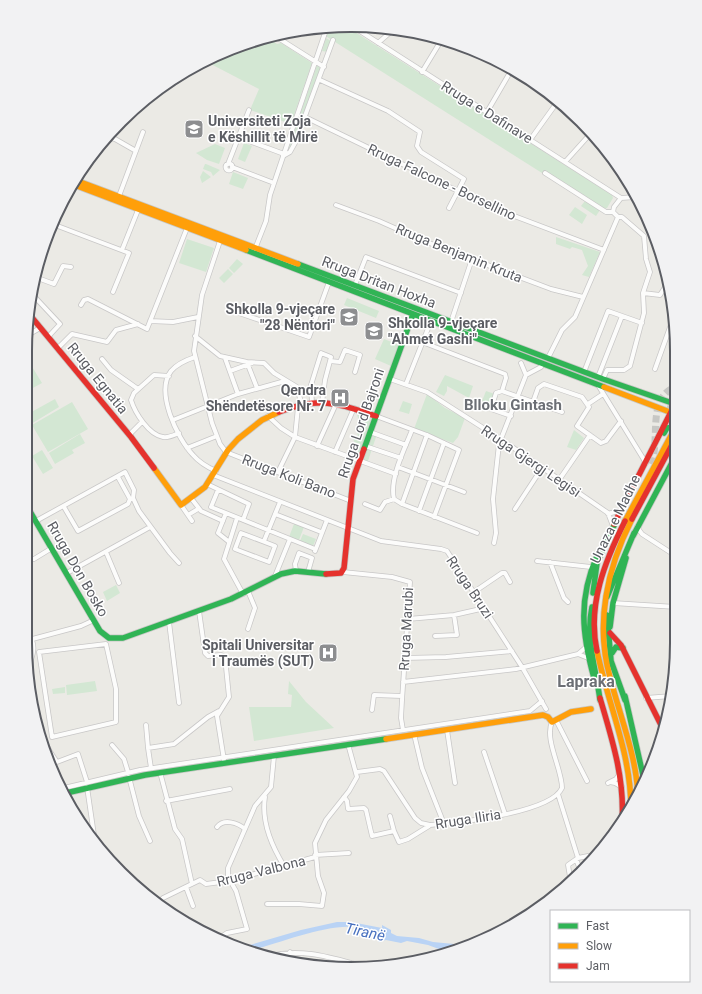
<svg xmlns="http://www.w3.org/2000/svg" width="702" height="994" font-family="Roboto,sans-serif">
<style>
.green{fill:#d3e7d3}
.water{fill:#b9d3f5}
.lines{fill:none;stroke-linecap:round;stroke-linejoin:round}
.highway-tunnel{stroke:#c7c7c4;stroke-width:7;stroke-dasharray:7 3.5;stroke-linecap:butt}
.street-casing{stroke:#c8c7c7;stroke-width:5.5}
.fast-casing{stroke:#c7c7c5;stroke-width:7}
.slow-casing{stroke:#c7c7c5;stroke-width:7}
.jam-casing{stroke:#c7c7c5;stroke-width:7}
.street{stroke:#fcfcfb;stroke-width:4}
.fast{stroke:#30b455;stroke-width:5.5}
.slow{stroke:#ff9f0a;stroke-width:5.5}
.jam{stroke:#e5322d;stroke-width:5.5}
.labels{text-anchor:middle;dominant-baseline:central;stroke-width:3;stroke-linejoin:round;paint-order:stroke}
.street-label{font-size:14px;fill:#5b5d63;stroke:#fff}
.poi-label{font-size:14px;font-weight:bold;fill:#5b5d63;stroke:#fff;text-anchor:end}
.neighbourhood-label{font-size:15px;font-weight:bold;fill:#6c6f75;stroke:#fff}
.water-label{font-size:15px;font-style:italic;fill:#4770bf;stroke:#fff}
.quarter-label{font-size:16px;font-weight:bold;fill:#6c6f75;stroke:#fff}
.rim{fill:none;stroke:#5b5d63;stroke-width:2}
</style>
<rect width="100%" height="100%" fill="#ebeae5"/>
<!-- green -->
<path class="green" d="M 347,27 L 612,195 L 613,198 L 607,208 L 604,209 L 544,171 L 542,173 L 313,28 Z
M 272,36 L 273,41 L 277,44 L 281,43 L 312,63 L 291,124 L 250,110 L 259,89 L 205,61 L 246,42 Z
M 326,38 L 331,41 L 328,52 L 322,51 Z
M 317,65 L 322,69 L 292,146 L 288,150 Z
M 244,143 L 252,146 L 245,162 L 238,159 Z
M 215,144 L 225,148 L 219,164 L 207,160 L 196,153 Z
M 205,164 L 206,164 L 220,170 L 213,176 L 211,172 L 203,169 Z
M 203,171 L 211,177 L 202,183 L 200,177 Z
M 233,172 L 248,178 L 243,189 L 229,184 Z
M 585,201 L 600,210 L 596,216 L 581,206 Z
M 575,207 L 587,215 L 582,224 L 569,215 Z
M 556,237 L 600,252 L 589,277 L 582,275 L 588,266 L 582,250 L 572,247 L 570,249 L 556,244 Z
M 187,239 L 214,248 L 206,272 L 179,263 Z
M 237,259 L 243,264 L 234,273 L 229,268 Z
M 228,269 L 233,274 L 224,283 L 219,278 Z
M 347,298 L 379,311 L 376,318 L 344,305 Z
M 384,339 L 399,345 L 391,366 L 375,359 Z
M 31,365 L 42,383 L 31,389 L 25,378 L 25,369 Z
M 445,375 L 473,386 L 469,398 L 447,386 L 447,391 L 444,396 L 436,392 Z
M 486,391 L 495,394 L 491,404 L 482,401 Z
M 427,394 L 445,408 L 465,418 L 458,437 L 453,443 L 414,429 Z
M 55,399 L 59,407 L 31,424 L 26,415 Z
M 403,401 L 412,404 L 409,414 L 399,411 Z
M 72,402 L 88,429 L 48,452 L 32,425 Z
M 359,409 L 376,416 L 360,458 L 353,438 L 358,436 L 356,428 L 361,426 L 357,415 Z
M 574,430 L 584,438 L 576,450 L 567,447 Z
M 372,433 L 377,434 L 367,464 L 363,462 Z
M 80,434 L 85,443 L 72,450 L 74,453 L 55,464 L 49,453 Z
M 42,450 L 53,468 L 43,474 L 32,456 Z
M 294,524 L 304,527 L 299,540 L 289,537 Z
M 303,534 L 316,539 L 313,546 L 300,541 Z
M 116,585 L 120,593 L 107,601 L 103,592 Z
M 95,681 L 97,691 L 67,695 L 66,685 Z
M 289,681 L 306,702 L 334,728 L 254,741 L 249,707 L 291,707 L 292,695 L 288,694 Z
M 65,687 L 65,693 L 53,694 L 52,689 Z"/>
<!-- water -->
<path class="water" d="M 337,922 L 351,922 L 382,928 L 382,925 L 391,930 L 391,933 L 397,936 L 419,938 L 433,942 L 465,945 L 447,952 L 428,945 L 407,941 L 401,943 L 386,940 L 378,942 L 379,938 C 373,934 368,930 360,928 C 333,921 280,943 252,950 L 250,945 L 301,930 Z"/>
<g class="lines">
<!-- highway-tunnel -->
<path class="highway-tunnel" d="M 675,396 L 670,409 L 675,426
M 651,464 C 661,440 646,399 675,387"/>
<!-- street casing -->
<g class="street-casing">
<path id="street" d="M 352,26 L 621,198
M 275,36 L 324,67
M 378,43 L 394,29
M 422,72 L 439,44
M 320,80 L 388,111 L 420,132 L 417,146 L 421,152 L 464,179 L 449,208
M 487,112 L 512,69
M 305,117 L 493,208 L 604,250
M 238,137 L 284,154
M 110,138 L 115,139 L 136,151
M 530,140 L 558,101
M 283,156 L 290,152 L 295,143 L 333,40
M 565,162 L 592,132
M225.5 167a3.5 3.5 0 1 1 7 0a3.5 3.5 0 1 1-7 0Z
M 228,164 L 249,110
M 232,167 L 274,183
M 545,173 L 606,212 L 613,212
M 119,196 L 143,132
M 621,198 L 636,197
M 336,205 L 379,221 L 424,241 L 551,289 L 583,297
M 613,212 L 614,207 L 621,198
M 55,225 L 129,253 L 113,292
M 220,241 L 202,295 L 194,351 L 212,423 L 220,444 L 226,452 L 351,501
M 255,249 L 266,221 L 270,195 L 327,27
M 122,250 L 138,210
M 35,277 L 54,284 L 63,266 L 71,267
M 355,285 L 366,257 L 461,293
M 31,293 L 60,324 L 48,337
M 643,293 L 660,295 L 667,284
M 81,305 L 84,300 L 88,299 L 147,329 L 187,228
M 239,313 L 309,337 L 329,282
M 150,321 L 173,322 L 198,317
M 451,322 L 472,259
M 26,336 L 40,328
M 195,336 L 220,356 L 247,362 L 264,363 L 274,373 L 297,387 L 302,406
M 422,342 L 505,374 L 506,378 L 502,391
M 58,348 L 72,334 L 107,342 L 116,330 L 138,324
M 195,357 C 186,360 177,364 171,371 C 155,392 177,438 193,455 C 199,462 207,467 216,471
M 225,358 L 238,394
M 548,358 L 562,330 L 575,317 L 618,217
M 102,359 L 111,370 L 138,389
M 521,363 L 526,375
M 248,365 L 257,388
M 655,369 L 674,316
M 230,371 L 252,363
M 584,372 L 608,311 L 642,323
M 526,375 L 541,367 L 542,363
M 169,376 L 154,375 L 134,393 L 131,400 C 135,413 149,435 163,437 C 169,438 174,435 179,433
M 598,377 L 622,316
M 390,379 L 427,392 L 502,440 L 608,513 L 613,526
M 603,379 L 607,370 L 624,370 L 630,366 L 644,313 L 643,293 L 650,272 L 646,259 L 644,236 L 622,217 L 618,217 L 613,212
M 406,384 L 431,321
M 598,385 L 646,463
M 533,402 L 538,388 L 544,384 L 582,397 L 589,407 L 577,426 L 601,443 L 606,441 L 621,421
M 322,403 L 325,380 L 330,361
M 312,404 L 311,385 L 321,353 L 331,357 L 330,361 L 340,362 L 345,350 L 360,355 L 355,372
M 588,404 L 603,394
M 268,416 L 281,428 L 295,437 L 396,474
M 376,416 L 427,435 L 459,450 L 434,517
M 511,416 L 491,409 L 496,393 L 502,391 L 562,412
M 173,420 L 238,394 L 285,381
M 412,430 C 405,448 389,479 394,499 L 402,504 L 477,533
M 370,432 L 406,445
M 129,435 L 142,422
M 317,446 L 336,404
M 365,446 L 401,458
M 187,448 L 217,436
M 335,452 L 354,408
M 398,467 L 464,492
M 278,472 L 295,437 L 298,407
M 213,475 L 381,541 L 441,549 L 447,551 L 522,667 L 546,709
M 559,480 L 590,435
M 207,484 L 249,504 L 243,520
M 218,490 L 211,507 L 315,549
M 191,498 L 201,511 L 223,521
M 365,504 L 380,510 L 385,502 L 394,499
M 402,504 L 427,435
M 181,505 L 192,521
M 64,507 L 78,531 L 128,504 L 130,499 L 118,477
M 515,509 L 542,468
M 419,511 L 444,443
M 226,513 L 218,533 L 228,541
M 275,514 L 321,532
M 608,514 L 621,510
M 188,515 L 198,509
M 237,518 L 224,559 L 243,594
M 36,521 L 125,472 L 134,490 L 133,498 L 139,511 L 170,553 L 179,563
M 637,527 L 642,534 L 676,556
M 241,533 L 275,546 L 269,562 L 235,549 Z
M 264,541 L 280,502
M 494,543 L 496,533 L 493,499 L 499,444 L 526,375
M 315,551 L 327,520
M 106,552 L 119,583
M 25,560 L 34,559 L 52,548
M 537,561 L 591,567
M 550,562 L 564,598 L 568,602
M 296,571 L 295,564 L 299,553 L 312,558 L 308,572
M 343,572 L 392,577 L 410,582 L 402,700 L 401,718 L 403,730
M 67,573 L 150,527
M 275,576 L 290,539
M 248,591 L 255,608 L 248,629
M 474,592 L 502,573 L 505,573 L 510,582
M 613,603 L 676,607
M 199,611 L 205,653 L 208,656 L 221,655 L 225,657 L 229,697 L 217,716 L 224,760
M 408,619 L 454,615 L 485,608
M 169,622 L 179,703
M 435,636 L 457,635 L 454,615
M 32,640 C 33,643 34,648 33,652 C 33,655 31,658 31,661 C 32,696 35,734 57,762 L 78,754 L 87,782
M 25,641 L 81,626 L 94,620
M 106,644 L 116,689 L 116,722 L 52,737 L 39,652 Z
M 578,654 L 588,658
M 405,658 L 446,657 L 512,651
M 403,682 L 516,669 L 578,654 L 585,648
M 646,698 L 671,696
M 372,710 L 374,695 L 402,696
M 556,720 L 587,781
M 146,725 L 148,748
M 447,730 L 455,783
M 414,734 L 422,768 L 444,824
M 112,745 L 124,759 L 128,772
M 484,752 L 505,814
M 151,768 L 148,748 L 174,744 L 208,717 L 219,711
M 160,772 L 175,829 L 182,839 L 192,884
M 357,772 L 380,769 L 384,771 L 415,818 L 421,823 L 430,825 C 456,823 551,813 562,788 C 562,769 544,739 552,722
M 129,777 L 139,816 L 150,841
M 610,782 L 615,783 L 622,787
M 608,783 L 616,779 L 620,773
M 87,787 L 94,835 L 104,852
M 64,788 L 140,770 L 530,711 L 542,701
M 558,794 L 578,858
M 265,797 C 261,822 271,845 284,866
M 344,797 L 347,801 L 348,809 L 364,808 L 366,810 L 372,836 L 394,831 L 399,842 L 408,839 L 429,826
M 166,801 L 230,789
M 390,816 L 394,831
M 217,827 C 224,818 238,823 245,829
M 315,855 L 349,853
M 576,859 L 581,872
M 125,875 L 127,878
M 571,883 L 568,865 L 578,858 L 598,854
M 186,887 L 193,906
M 163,898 L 200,880 L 206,884 L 229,881 L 315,857
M 267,904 L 299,904 L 322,906 L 324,893 L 318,876 L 315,843 L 326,820 L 349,791 L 357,777 L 348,744
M 218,939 L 227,933 L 247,929 L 236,891 L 228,877 L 228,868 L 255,806 L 271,787 L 274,756
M 270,956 C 301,948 329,957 359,965
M 286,960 L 290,952"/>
</g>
<!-- fast casing -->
<g class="fast-casing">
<path id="fast" d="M 246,250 L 604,387
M 298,264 L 603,379 L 675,404
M 664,433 L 667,428 L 675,427
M 364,449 L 413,314
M 25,503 L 100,631 L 109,638 L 123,638 L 231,599 L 281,574 L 295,571 L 326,574
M 633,536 L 675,457
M 593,593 L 597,563 L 616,521
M 607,597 L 634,533
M 592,607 C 585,639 596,668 600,700
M 607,615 L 611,661 L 625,700
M 610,627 L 613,603 L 626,558
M 612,653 L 616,647 L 623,648
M 594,678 C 582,634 578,599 597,556
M 625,696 L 645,784
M 66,793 L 145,775 L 386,739"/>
</g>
<!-- slow casing -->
<g class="slow-casing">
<path id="slow" d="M 75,180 L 298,264
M 72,184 L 246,250
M 604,387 L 675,414
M 154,468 L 181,505 L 205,487 L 228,450 L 238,439 L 262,420 L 279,412
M 632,519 C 607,568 595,624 610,677 C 620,717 636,754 638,795
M 625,521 L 673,432
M 597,651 C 608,704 631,753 631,808
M 386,739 L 543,715 L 548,717 L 552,722 L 571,712 L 591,709"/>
</g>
<!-- jam casing -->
<g class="jam-casing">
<path id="jam" d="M 29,314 L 131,437 L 154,468
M 279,412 C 321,396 336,403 376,416
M 632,519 L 675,439
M 614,524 L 675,404
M 326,574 L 341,573 L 344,568 L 353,479 L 364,449
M 610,633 L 621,645 L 664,731
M 597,651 C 587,605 605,561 625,521
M 600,698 C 612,739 625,779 622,822"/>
</g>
<!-- street -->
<use href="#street" class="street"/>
<!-- fast -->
<use href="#fast" class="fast"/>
<!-- slow -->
<use href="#slow" class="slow"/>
<!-- jam -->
<use href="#jam" class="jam"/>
</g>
<!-- icons -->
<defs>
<g id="university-square" transform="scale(1)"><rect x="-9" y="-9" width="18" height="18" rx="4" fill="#8d8e90" stroke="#fff"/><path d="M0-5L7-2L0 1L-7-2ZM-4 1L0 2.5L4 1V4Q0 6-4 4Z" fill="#fff"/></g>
<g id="school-square" transform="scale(1)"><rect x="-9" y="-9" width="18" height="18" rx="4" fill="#8d8e90" stroke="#fff"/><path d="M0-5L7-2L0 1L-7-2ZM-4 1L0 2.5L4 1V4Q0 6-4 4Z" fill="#fff"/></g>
<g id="hospital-square" transform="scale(1)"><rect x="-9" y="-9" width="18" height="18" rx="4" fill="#8d8e90" stroke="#fff"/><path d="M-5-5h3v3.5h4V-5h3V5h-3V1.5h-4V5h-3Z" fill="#fff"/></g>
</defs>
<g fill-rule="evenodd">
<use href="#university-square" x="194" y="129"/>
<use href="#school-square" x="349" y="317"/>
<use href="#school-square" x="374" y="331"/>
<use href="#hospital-square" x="340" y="398"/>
<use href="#hospital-square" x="328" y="653"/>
</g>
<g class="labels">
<!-- street labels -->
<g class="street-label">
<text transform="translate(487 112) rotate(32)">Rruga e Dafinave</text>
<text transform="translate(442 182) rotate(25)">Rruga Falcone - Borsellino</text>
<text transform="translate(459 253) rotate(22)">Rruga Benjamin Kruta</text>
<text transform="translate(379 282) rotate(21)">Rruga Dritan Hoxha</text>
<text transform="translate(98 378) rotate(51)">Rruga Egnatia</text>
<text transform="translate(361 423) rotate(-71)">Rruga Lord Bajroni</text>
<text transform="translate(531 461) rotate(34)">Rruga Gjergj Legisi</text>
<text transform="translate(289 476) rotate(21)">Rruga Koli Bano</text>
<text transform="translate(615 519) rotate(-64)">Unaza e Madhe</text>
<text transform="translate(78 569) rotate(60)">Rruga Don Bosko</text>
<text transform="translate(470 587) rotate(56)">Rruga Bruzi</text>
<text transform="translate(406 629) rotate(-87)">Rruga Marubi</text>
<text transform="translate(468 819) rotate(-9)">Rruga Iliria</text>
<text transform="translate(261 871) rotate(-14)">Rruga Valbona</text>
</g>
<!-- poi labels -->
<g class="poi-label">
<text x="208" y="121" text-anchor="start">Universiteti Zoja<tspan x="208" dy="16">e Këshillit të Mirë</tspan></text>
<text x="335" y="309">Shkolla 9-vjeçare<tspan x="335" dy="16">"28 Nëntori"</tspan></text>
<text x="388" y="323" text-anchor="start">Shkolla 9-vjeçare<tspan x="388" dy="16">"Ahmet Gashi"</tspan></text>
<text x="326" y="390">Qendra<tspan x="326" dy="16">Shëndetësore Nr. 7</tspan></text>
<text x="314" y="645">Spitali Universitar<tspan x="314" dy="16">i Traumës (SUT)</tspan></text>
</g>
<!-- neighbourhood labels -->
<g class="neighbourhood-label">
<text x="513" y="405">Blloku Gintash</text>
</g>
<!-- water labels -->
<g class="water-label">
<text transform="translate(365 932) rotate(12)">Tiranë</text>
</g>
<!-- quarter labels -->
<g class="quarter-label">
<text x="586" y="681">Lapraka</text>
</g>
</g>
<!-- crop -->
<path d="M0 0H702V994H0ZM351 32H351A319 319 0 0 1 670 351V643A319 319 0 0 1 351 962H351A319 319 0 0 1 32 643V351A319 319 0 0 1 351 32Z" fill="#f2f2f3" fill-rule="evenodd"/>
<path class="rim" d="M351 32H351A319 319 0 0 1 670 351V643A319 319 0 0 1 351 962H351A319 319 0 0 1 32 643V351A319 319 0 0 1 351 32Z"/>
<!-- legend -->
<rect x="550" y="910" width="140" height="72" fill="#ffffff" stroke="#bdbec1"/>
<rect x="558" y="923" width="20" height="6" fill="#30b455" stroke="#bdbec1"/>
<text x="586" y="930" font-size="12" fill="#5b5d63">Fast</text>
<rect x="558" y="943" width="20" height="6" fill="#ff9f0a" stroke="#bdbec1"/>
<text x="586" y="950" font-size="12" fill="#5b5d63">Slow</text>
<rect x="558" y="963" width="20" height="6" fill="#e5322d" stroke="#bdbec1"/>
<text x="586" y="970" font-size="12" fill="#5b5d63">Jam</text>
</svg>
